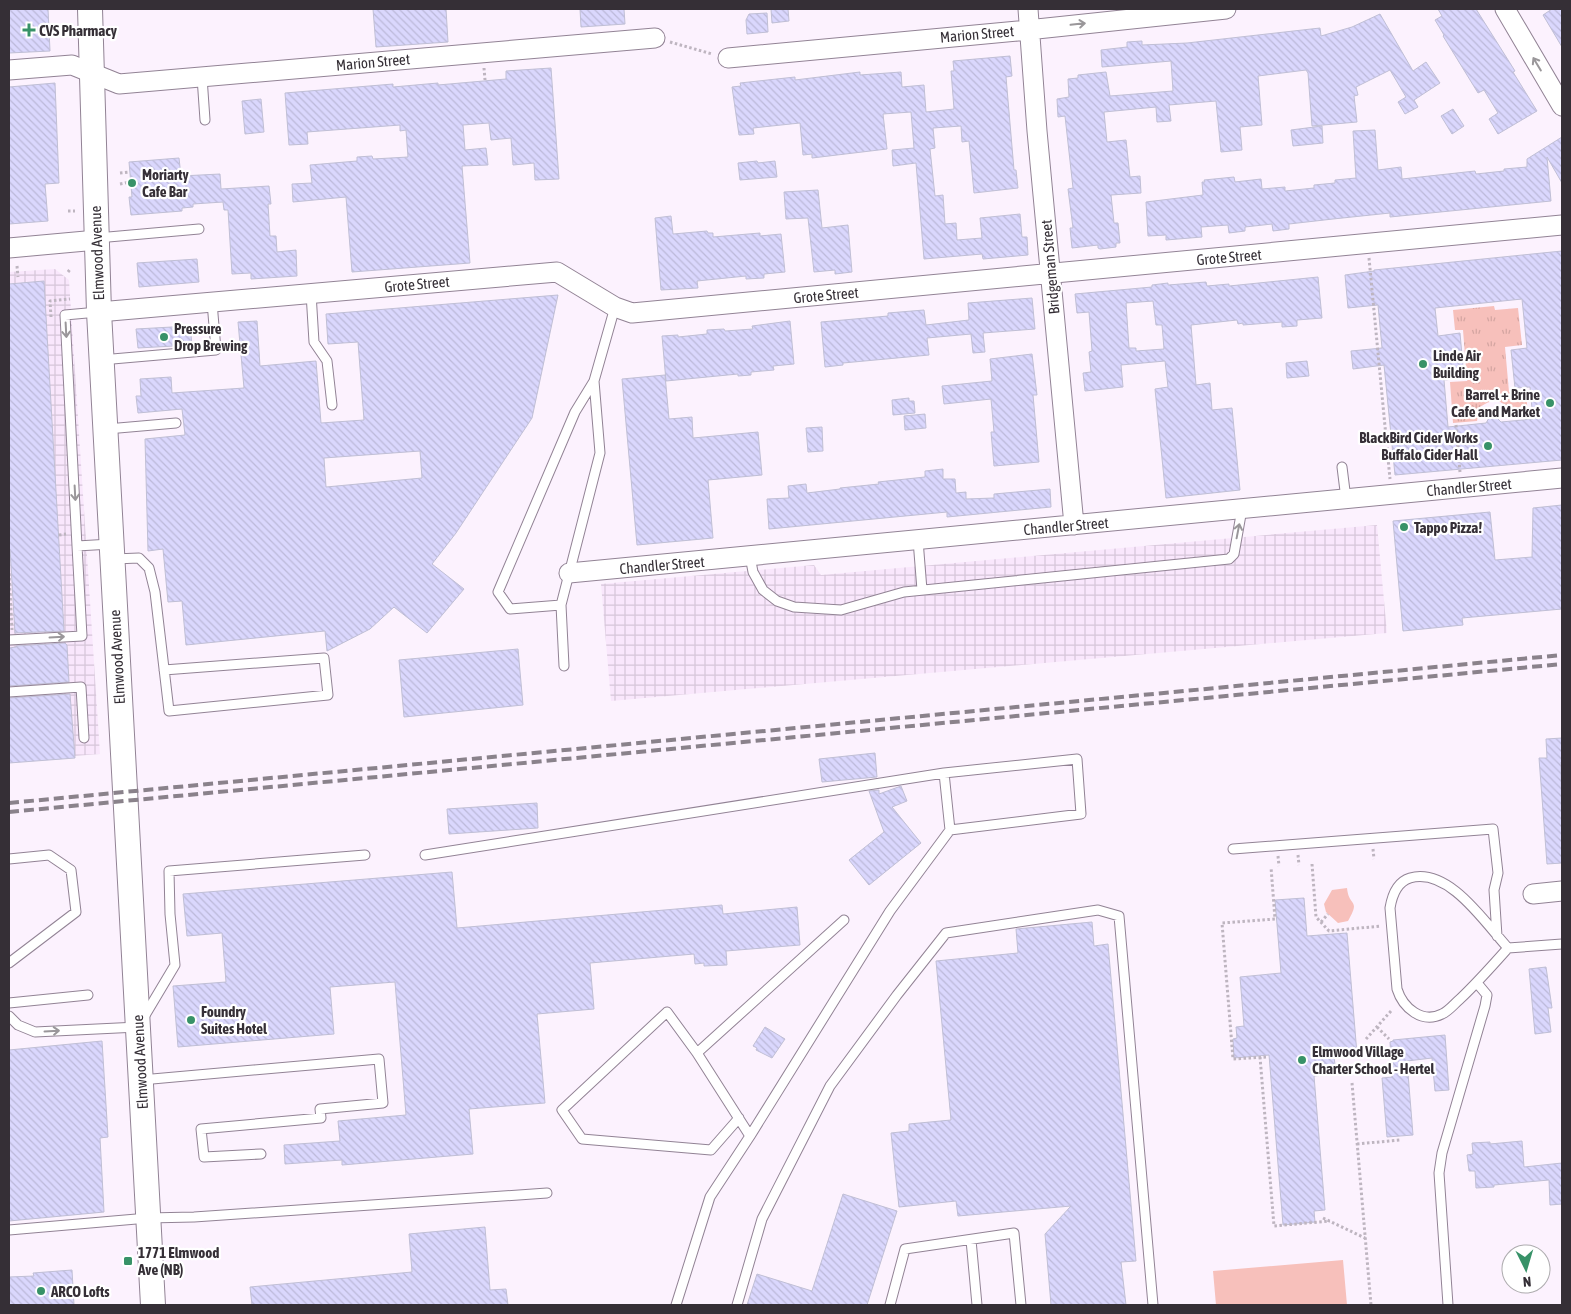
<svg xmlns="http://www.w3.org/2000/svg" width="1571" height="1314" font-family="'Asap Condensed',sans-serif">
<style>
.industrial{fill:url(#industrial-grid)}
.grass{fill:url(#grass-tufts)}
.park{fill:#f7c0bb}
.building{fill:url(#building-back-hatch);stroke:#c0bfd5;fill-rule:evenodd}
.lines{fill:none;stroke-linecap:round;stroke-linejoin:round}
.service-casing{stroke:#928395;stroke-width:11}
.minor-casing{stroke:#928395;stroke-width:21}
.tertiary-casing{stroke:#928395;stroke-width:26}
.path{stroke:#beb5c0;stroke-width:3;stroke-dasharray:2.5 2.5;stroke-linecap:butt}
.service{stroke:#fff;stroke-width:9}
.minor{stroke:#fff;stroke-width:19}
.tertiary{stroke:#fff;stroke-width:24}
.rail{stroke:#8a828b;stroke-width:4;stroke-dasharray:10 5;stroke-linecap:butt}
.oneway{stroke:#9a979a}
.poi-dot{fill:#389268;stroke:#fff;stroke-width:2}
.labels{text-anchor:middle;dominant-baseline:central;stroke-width:4.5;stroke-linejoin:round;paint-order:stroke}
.poi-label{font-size:15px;font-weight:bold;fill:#352f36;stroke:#fff;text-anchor:start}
.street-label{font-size:15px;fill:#352f36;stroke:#fff}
</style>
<defs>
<pattern id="industrial-grid" width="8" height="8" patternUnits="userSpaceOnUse" patternTransform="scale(1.25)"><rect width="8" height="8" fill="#f9e7fc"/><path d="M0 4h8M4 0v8" fill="none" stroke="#d6c6d9"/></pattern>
<pattern id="grass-tufts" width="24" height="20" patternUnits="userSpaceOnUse" patternTransform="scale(1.25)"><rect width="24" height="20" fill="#f7c0bb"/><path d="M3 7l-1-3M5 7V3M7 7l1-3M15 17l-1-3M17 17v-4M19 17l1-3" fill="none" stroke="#d4a5a1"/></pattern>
<pattern id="building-back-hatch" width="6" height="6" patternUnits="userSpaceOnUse" patternTransform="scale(1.25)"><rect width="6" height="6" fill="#dad7fd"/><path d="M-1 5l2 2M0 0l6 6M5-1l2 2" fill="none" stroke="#bcb9d9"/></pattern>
</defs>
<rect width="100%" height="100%" fill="#fcf2fe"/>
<!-- industrial -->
<path class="industrial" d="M 55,269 L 69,280 L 100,754 L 9,761 L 9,272 Z
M 1377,525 L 1387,633 L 611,701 L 601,584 L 814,565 L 821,575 Z"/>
<!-- grass -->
<path class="grass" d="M 1494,306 L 1495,310 L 1518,308 L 1522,345 L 1505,347 L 1509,392 L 1526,391 L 1528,416 L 1512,418 C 1506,400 1495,396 1480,407 L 1477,421 L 1453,423 L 1450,382 L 1467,381 L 1463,330 L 1455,330 L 1453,310 Z"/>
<!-- park -->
<path class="park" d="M 1347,888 C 1349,908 1361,898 1348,921 L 1338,923 L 1326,912 L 1324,904 L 1332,890 Z
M 1343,1260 L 1347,1305 L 1216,1305 L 1213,1271 Z"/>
<!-- building -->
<path class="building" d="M 9,9 L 48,9 L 50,51 L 9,53 Z
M 373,9 L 446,9 L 448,42 L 376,47 Z
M 580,9 L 624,9 L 625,24 L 581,27 Z
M 771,9 L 788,9 L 789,21 L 772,23 Z
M 1438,9 L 1476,9 L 1515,71 L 1513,72 L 1537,111 L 1498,134 L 1489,119 L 1498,113 L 1484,90 L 1478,93 L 1443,36 L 1444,35 L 1435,20 L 1442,16 Z
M 1552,9 L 1562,9 L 1562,47 L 1543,15 Z
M 767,13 L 768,32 L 747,34 L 746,20 L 749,14 Z
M 1380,14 L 1413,71 L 1426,62 L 1440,83 L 1414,100 L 1418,107 L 1405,114 L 1398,102 L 1406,97 L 1390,70 L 1356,87 L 1358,95 L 1354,96 L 1357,122 L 1312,126 L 1308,73 L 1306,70 L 1258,76 L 1262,125 L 1240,127 L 1242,150 L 1221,152 L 1216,101 L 1169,105 L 1171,121 L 1157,122 L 1156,107 L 1104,112 L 1107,142 L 1126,140 L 1130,177 L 1140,176 L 1141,193 L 1111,195 L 1114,223 L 1118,223 L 1120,243 L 1116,243 L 1116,247 L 1100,249 L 1098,248 L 1098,245 L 1072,248 L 1070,228 L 1073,228 L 1068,189 L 1073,188 L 1065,116 L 1058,117 L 1057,99 L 1069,97 L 1068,79 L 1078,78 L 1078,75 L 1106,72 L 1110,96 L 1173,91 L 1171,61 L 1102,67 L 1101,50 L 1127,47 L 1127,42 L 1142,41 L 1142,45 L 1187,43 L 1320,28 L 1321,36 L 1352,27 Z
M 1010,56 L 1012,76 L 1006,77 L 1014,170 L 1016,170 L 1018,188 L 974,193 L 969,141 L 962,142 L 961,126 L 933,128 L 935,148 L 930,149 L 935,196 L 943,195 L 945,224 L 956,223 L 957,240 L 982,238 L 980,218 L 1020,214 L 1022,237 L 1027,237 L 1028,255 L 983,259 L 982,254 L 924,259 L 916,163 L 893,166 L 892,150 L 914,148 L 911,112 L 883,114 L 887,149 L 812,158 L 812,154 L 803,155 L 800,123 L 753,128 L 754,134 L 739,135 L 732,87 L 741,86 L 740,83 L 795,77 L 795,80 L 860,72 L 860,75 L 901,72 L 902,87 L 924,85 L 926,112 L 954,109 L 951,71 L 954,71 L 953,61 Z
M 551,68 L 559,179 L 535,180 L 534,163 L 513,165 L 511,138 L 491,140 L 489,123 L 463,125 L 465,150 L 486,148 L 488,165 L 462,166 L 470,263 L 352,272 L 346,197 L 293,202 L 292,184 L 312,183 L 310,165 L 357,161 L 357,157 L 372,156 L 373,159 L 408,157 L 406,130 L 400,131 L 400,125 L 307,132 L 308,144 L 289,145 L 285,93 L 393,84 L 393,87 L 438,83 L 438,85 L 506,79 L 506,71 Z
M 55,83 L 59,183 L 45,184 L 48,221 L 9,224 L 9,87 Z
M 261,99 L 264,132 L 245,134 L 242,101 Z
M 1453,109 L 1464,126 L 1452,134 L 1441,116 Z
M 1322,126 L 1323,143 L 1293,146 L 1291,130 Z
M 1375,130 L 1378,170 L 1401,167 L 1402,179 L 1475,171 L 1476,174 L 1504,171 L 1504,169 L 1527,167 L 1527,159 L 1562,137 L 1562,183 L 1547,157 L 1551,201 L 1390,217 L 1390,213 L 1333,219 L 1289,224 L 1289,229 L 1273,231 L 1272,224 L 1245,227 L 1245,231 L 1229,233 L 1228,225 L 1201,227 L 1202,237 L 1166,240 L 1166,235 L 1148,236 L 1146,202 L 1203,195 L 1202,182 L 1205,182 L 1204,180 L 1234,177 L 1235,182 L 1261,179 L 1262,189 L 1285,187 L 1285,191 L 1314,188 L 1314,185 L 1335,183 L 1335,180 L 1356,178 L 1353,131 Z
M 179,158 L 181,176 L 220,174 L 221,189 L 269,186 L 271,204 L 268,204 L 270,236 L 276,236 L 277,252 L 296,250 L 297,276 L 251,279 L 251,273 L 232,274 L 228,210 L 224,210 L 223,202 L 193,204 L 193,207 L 182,208 L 182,211 L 131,215 L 129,197 L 132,197 L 129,162 Z
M 757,161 L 758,163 L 775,161 L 777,177 L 740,180 L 738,163 Z
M 818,190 L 822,228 L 848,225 L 852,272 L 835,274 L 835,270 L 814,272 L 808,218 L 786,219 L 784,192 Z
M 671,216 L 673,234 L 707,231 L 708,233 L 713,233 L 713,237 L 760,233 L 760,236 L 781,234 L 785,272 L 764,274 L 764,278 L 746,279 L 746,276 L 697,281 L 698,288 L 661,290 L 655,218 Z
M 1562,251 L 1562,460 L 1395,475 L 1384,365 L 1353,369 L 1351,351 L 1382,348 L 1378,305 L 1348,308 L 1345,275 L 1374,271 L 1374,270 ZM 1522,299 L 1527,348 L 1511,350 L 1515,388 L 1530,387 L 1533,419 L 1501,422 L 1492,413 L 1486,423 L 1448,427 L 1444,380 L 1464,378 L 1460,333 L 1438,336 L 1435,308 Z
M 197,259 L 199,282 L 139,287 L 137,263 Z
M 1318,277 L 1322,318 L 1297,320 L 1297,326 L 1282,327 L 1282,322 L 1243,325 L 1243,323 L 1238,324 L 1237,320 L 1191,325 L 1196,385 L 1210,383 L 1212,410 L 1232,408 L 1240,490 L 1166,498 L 1155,389 L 1168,387 L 1165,361 L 1121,365 L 1123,387 L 1085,391 L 1083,373 L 1091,372 L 1089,352 L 1092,351 L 1089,312 L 1077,313 L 1075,294 L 1152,287 L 1152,285 L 1168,283 L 1168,285 L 1206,282 L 1207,286 L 1229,284 L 1229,286 ZM 1153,301 L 1156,325 L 1162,325 L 1164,349 L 1136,351 L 1136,348 L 1129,348 L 1126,303 Z
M 44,281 L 64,631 L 15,633 L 10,549 L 9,549 L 9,284 Z
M 558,295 L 532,418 L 456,533 L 432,564 L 464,589 L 427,633 L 394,607 L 370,629 L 327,651 L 325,631 L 186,645 L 182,601 L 168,602 L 163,549 L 148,551 L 145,439 L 185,435 L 182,409 L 138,413 L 136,396 L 141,396 L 140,379 L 171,377 L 172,393 L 244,388 L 238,322 L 257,321 L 260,366 L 316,361 L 321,423 L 364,420 L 358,342 L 328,344 L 326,314 ZM 420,451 L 422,478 L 326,487 L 324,458 Z
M 1032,298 L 1035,329 L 983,333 L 985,352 L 973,353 L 971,334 L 927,338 L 929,355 L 843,363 L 843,365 L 825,367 L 821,322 L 888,316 L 888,313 L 924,310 L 926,325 L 969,320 L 968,303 Z
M 790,321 L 794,364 L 773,366 L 774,370 L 751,372 L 751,375 L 738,376 L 738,374 L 666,381 L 662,336 L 678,335 L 678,337 L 707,334 L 707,330 L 724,329 L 725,331 L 753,329 L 752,326 Z
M 190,326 L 192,345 L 138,348 L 136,329 Z
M 1032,354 L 1037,395 L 1033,395 L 1039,462 L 994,466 L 991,432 L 994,432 L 991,399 L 944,404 L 942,386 L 992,381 L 990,359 Z
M 1307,361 L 1309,376 L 1287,378 L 1286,363 Z
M 665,375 L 669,419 L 692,417 L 693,438 L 758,432 L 762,475 L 708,480 L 713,538 L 637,545 L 622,379 Z
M 909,398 L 909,401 L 914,401 L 915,413 L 893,415 L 892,400 Z
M 925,414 L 926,428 L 905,430 L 904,416 Z
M 822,427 L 823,451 L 808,452 L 806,428 Z
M 943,469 L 943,479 L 955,479 L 956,493 L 966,492 L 966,499 L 994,498 L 994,494 L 1050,489 L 1051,507 L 947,517 L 947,512 L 769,529 L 767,499 L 789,498 L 788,486 L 806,484 L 807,493 L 840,489 L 840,488 L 879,484 L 878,482 L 925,477 L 925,471 Z
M 1562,505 L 1562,609 L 1462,618 L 1463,625 L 1403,631 L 1393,521 L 1490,512 L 1495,560 L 1532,557 L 1533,508 Z
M 65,643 L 67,645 L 69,682 L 9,686 L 9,648 L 16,647 L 16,646 Z
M 518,649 L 523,705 L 404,717 L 399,660 Z
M 70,694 L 75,758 L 9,763 L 9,698 Z
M 1562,738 L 1562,762 L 1561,762 L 1562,863 L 1547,864 L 1539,758 L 1547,758 L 1546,739 Z
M 875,753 L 877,777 L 822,782 L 819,759 Z
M 901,786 L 907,801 L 892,807 L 921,843 L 869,885 L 849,860 L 884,832 L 869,791 L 879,790 L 879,794 Z
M 537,803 L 538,828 L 449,834 L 447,809 Z
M 452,872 L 457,928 L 722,905 L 723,914 L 797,907 L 800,945 L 726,951 L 727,965 L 704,966 L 704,963 L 695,964 L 694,954 L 590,963 L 594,1009 L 537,1014 L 545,1103 L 469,1109 L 473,1154 L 342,1165 L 342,1160 L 285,1164 L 284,1145 L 340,1141 L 338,1121 L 406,1115 L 395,982 L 330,987 L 334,1034 L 178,1047 L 173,986 L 226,982 L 222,933 L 187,936 L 183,894 Z
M 1304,898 L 1307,936 L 1347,933 L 1357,1054 L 1334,1056 L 1336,1074 L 1314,1076 L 1325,1210 L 1314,1211 L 1315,1222 L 1283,1225 L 1269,1055 L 1234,1058 L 1233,1039 L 1237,1038 L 1236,1027 L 1244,1026 L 1240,977 L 1281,973 L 1275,900 Z
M 1092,922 L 1094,946 L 1108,944 L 1136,1261 L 1121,1262 L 1126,1305 L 1051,1305 L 1045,1234 L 1071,1206 L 958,1216 L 956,1201 L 899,1207 L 891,1133 L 909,1131 L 909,1124 L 951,1120 L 936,961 L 1018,953 L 1016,929 Z
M 1546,967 L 1552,1008 L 1548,1008 L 1551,1032 L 1535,1034 L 1529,969 Z
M 765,1027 L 785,1039 L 772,1058 L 756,1050 L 757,1048 L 753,1046 Z
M 1445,1035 L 1449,1090 L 1435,1091 L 1432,1058 L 1407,1061 L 1413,1135 L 1387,1137 L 1382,1078 L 1392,1077 L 1390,1042 L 1393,1041 L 1393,1040 Z
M 102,1041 L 108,1137 L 100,1138 L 104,1212 L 9,1221 L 9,1050 Z
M 1522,1141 L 1524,1167 L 1562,1163 L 1562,1204 L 1550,1205 L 1549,1180 L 1494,1185 L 1494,1187 L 1476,1188 L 1475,1171 L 1469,1171 L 1467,1155 L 1473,1154 L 1472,1143 L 1490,1142 L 1490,1144 Z
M 843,1194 L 897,1211 L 867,1305 L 747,1305 L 757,1274 L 812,1291 Z
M 485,1227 L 490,1290 L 506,1289 L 508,1305 L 252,1305 L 250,1287 L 412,1272 L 409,1234 Z
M 72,1270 L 74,1305 L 9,1305 L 9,1277 L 34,1276 L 33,1273 Z"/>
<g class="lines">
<!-- service casing -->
<g class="service-casing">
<path id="service" d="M 202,77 L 205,120
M 97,238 L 199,229
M 311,293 L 314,342 L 327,361 L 332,405
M 101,360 L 216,350 L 212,302
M 594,381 L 600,453 L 561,605 L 510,609 L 498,592 L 575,412 L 594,381 L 615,307
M 107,429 L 176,423
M 1342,467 L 1346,499
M 918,540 L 922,590
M 77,546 L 65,315 L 98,312
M 750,556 L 753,572 L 763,590 L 777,601 L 794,607 L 841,610 L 904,592 L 1229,559 L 1234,554 L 1242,509
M 114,559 L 139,558 L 149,568 L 155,592 L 169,711 L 328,695 L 324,658 L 164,670
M 561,605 L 564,666
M 9,640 L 82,636 L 77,546 L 111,544
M 9,692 L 81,687 L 84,738
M 1233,849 L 1493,829 L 1498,873 L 1494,890 L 1497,936
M 425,855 L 944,773
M 9,859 L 49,855 L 71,870 L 76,912 L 9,963
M 1508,948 C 1485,923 1449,867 1410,878 C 1397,882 1392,896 1390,908 L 1397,989 C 1403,1008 1422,1024 1442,1014 C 1449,1011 1454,1004 1460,999 C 1477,983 1492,966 1508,948 L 1562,944
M 9,1003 L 88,995
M 9,1016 L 18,1025 L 35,1032 L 138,1027 L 175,965 L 170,914 L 169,871 L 365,855
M 697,1053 L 667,1012 L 562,1110 L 582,1139 L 711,1150 L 739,1118
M 141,1080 L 379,1059 L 383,1103 L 320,1109 L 321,1118 L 201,1129 L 204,1157 L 261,1154
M 750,1136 L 697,1053 L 844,920
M 9,1230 L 148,1218 L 194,1217 L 547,1193
M 971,1240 L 977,1305
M 676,1305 L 710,1197 L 750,1136 L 890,911 L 950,830 L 944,773 L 1077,759 L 1081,814 L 950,830
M 737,1305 L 762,1219 L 830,1086 L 897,995 L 946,933 L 1098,910 L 1119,916 L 1153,1305
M 890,1305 L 905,1249 L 1014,1233 L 1021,1305
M 1448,1305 L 1439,1173 L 1442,1153 L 1485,1006 L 1487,995 L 1477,983"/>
</g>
<!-- minor casing -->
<g class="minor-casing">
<path id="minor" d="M 1028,9 L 1037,131 L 1074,525
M 1505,9 L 1562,106
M 728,58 L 1018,31 L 1226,9
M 9,70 L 72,65 L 119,84 L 655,38
M 9,248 L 97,240
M 99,312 L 557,272 L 615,307 L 632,313 L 1562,225
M 569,573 L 1562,478
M 1533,894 L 1562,891"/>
</g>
<!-- tertiary casing -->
<g class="tertiary-casing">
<path id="tertiary" d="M 90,9 L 99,312 L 153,1305"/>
</g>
<!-- path -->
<path class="path" d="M 670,42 L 712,54
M 484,68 L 485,80
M 120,173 L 129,172
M 120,184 L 130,182
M 68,211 L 75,211
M 1369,258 L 1390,479
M 17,266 L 18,277
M 68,272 L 71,268
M 51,317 L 50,301 L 70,299
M 1456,425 L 1460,472
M 59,535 L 66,534
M 9,573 L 12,630
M 1373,849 L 1374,859
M 1298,855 L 1299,865
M 1278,856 L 1279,866
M 1312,864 L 1316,917 L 1329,931 L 1381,926
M 1321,922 L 1328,914
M 1377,1027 L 1389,1039
M 1366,1039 L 1391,1011
M 1260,1057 L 1274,1226 L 1330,1221
M 1266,1057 L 1233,1059 L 1222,923 L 1275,919 L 1271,867
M 1352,1083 L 1371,1305
M 1357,1144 L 1400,1140
M 1323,1218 L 1365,1238"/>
<!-- service -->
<use href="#service" class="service"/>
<!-- minor -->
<use href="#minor" class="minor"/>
<!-- tertiary -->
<use href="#tertiary" class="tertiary"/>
<!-- rail -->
<path class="rail" d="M 9,803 L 1562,655
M 9,812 L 1562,664"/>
</g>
<!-- one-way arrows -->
<defs><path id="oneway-shaft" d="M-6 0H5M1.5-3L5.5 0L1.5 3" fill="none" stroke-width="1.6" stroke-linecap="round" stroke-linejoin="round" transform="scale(1.25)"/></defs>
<g class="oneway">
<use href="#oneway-shaft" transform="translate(1078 24) rotate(-6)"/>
<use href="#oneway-shaft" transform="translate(1537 64) rotate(-121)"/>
<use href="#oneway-shaft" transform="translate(66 330) rotate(87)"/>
<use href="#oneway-shaft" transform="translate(75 493) rotate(87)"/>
<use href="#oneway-shaft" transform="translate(1238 531) rotate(-79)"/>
<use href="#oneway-shaft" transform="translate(57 637) rotate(-3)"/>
<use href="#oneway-shaft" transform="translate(52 1031) rotate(-3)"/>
</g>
<!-- markers -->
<g class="poi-dot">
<path d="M26.5 22.5h5v5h5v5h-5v5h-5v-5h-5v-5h5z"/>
<circle cx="132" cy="183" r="5"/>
<circle cx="164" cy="337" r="5"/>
<circle cx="1423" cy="364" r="5"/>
<circle cx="1550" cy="403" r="5"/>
<circle cx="1488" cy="446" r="5"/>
<circle cx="1404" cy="527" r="5"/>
<circle cx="191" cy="1020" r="5"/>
<circle cx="1302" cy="1060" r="5"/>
<rect x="123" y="1256" width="10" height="10" rx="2.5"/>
<circle cx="41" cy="1291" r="5"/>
</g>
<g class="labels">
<!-- poi labels -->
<g class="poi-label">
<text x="39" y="30">CVS Pharmacy</text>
<text x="142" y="174">Moriarty<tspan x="142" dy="17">Cafe Bar</tspan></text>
<text x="174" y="328">Pressure<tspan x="174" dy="17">Drop Brewing</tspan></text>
<text x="1433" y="355">Linde Air<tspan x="1433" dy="17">Building</tspan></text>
<text x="1540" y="394" text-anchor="end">Barrel + Brine<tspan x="1540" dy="17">Cafe and Market</tspan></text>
<text x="1478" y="437" text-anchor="end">BlackBird Cider Works<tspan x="1478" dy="17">Buffalo Cider Hall</tspan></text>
<text x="1414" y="527">Tappo Pizza!</text>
<text x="201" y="1011">Foundry<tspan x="201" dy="17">Suites Hotel</tspan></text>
<text x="1312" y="1051">Elmwood Village<tspan x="1312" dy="17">Charter School - Hertel</tspan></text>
<text x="138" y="1252">1771 Elmwood<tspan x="138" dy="17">Ave (NB)</tspan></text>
<text x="51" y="1291">ARCO Lofts</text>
</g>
<!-- street labels -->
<g class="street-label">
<text transform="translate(977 34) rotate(-5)">Marion Street</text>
<text transform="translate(373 62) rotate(-5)">Marion Street</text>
<text transform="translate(97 253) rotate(-92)">Elmwood Avenue</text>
<text transform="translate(1229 257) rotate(-5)">Grote Street</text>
<text transform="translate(1050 267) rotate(-95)">Bridgeman Street</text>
<text transform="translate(417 284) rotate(-5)">Grote Street</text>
<text transform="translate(826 295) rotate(-5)">Grote Street</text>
<text transform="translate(1469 487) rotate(-5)">Chandler Street</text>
<text transform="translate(1066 526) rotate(-5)">Chandler Street</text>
<text transform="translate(662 565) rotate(-5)">Chandler Street</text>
<text transform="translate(117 657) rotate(-93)">Elmwood Avenue</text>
<text transform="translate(140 1062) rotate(-93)">Elmwood Avenue</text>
</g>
</g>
<!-- border -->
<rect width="1571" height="1314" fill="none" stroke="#352f36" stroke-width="20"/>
<!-- north arrow -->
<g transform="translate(1526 1269) rotate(175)"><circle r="24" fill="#ffffff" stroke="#aeacaf"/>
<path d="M0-4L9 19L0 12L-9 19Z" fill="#389268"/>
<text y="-8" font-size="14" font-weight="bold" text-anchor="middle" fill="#352f36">N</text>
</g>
</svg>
